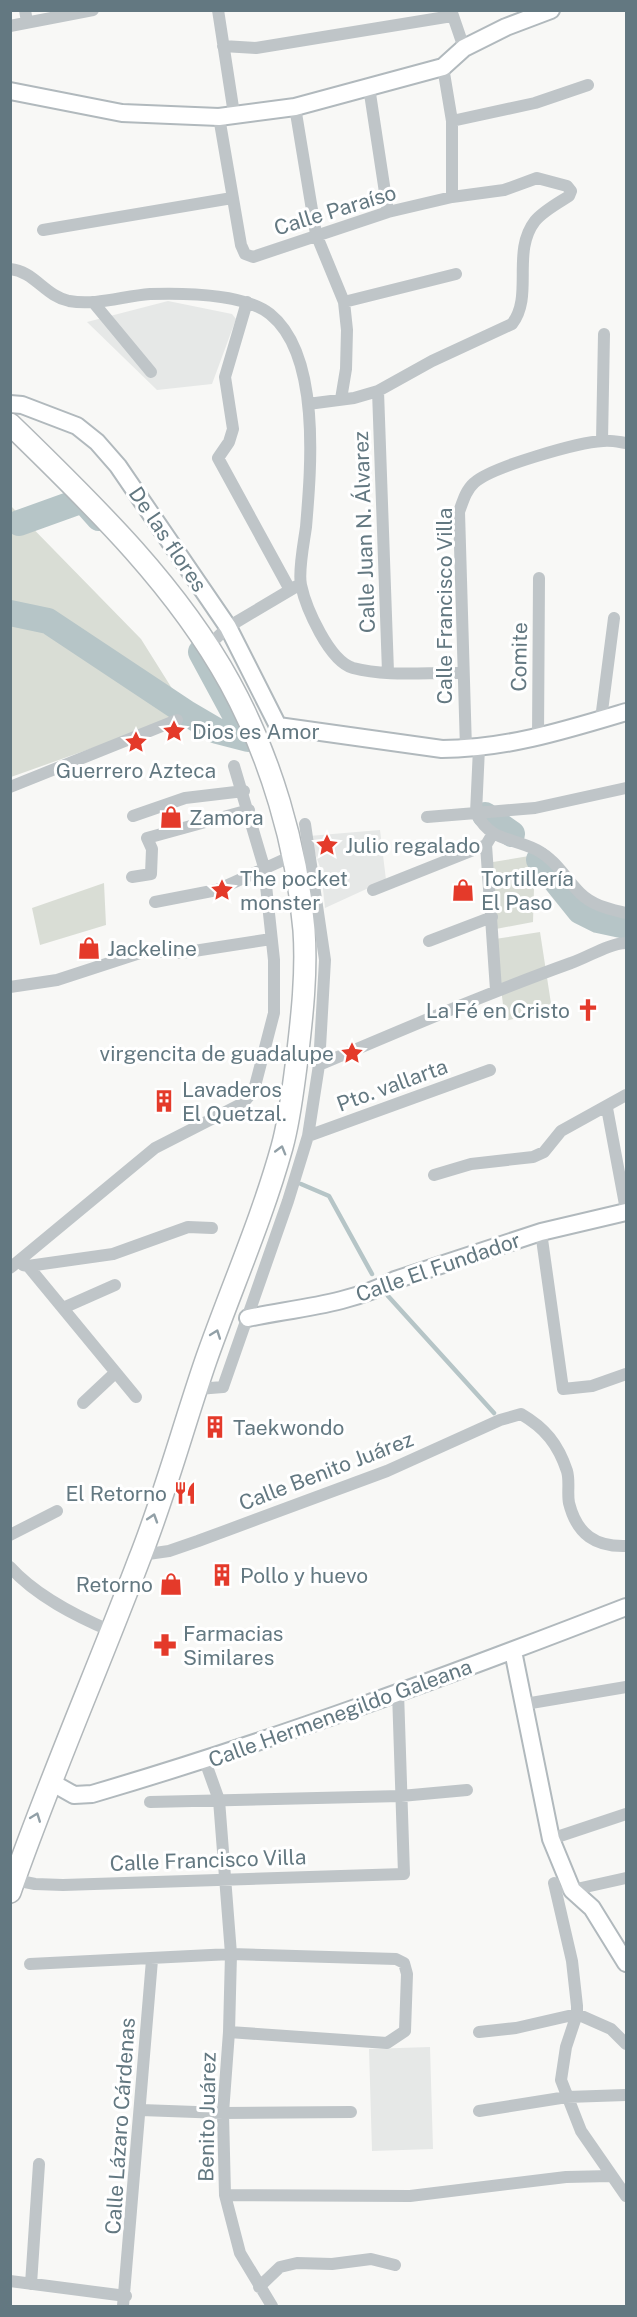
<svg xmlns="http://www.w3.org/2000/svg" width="637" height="2317" font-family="'Public Sans',sans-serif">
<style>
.built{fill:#e6e8e7}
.green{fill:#d9ddd5}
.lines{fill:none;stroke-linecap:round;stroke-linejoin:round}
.stream{stroke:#b6c5c7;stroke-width:4.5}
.river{stroke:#b6c5c7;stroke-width:26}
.secondary-casing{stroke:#b1b9bd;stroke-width:20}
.highway-casing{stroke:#b2b8bb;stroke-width:24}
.street{stroke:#bfc5c8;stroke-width:12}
.secondary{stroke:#fff;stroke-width:16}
.highway{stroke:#fff;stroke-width:21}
.oneway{stroke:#92a0a7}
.labels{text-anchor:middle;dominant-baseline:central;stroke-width:6;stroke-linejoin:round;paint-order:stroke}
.street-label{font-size:21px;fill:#637881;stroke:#fff}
.poi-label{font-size:21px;fill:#637881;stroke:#fff;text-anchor:start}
</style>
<rect width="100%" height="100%" fill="#f8f8f6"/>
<!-- built -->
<path class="built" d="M 168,301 L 232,314 L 236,319 L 212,384 L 157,390 L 87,322 Z
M 380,830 L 386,880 L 325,908 L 321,870 L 309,836 Z
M 430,2047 L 433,2149 L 372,2151 L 369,2049 Z"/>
<!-- green -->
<path class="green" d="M 10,505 L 141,639 L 188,714 L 11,777 Z
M 535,855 L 533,922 L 496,929 L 493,862 Z
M 104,883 L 106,925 L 40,945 L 32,908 Z
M 540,932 L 552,1010 L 505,1021 L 495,939 Z"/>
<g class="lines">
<!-- stream -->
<path class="stream" d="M 10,523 L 19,523
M 301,1184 L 329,1196 L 372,1274
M 388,1296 L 494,1413"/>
<!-- river -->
<path class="river" d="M 19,523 L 83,500 L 99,518
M 10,613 L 48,621 L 188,714 L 217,731 L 248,739
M 201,652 L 241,726
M 485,815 L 512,834
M 539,860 L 580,911 L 598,920 L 626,926"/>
<!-- secondary casing -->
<g class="secondary-casing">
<path id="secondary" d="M 10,91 L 122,113 L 219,117 L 295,107 L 443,67 L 464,48 L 506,27 L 551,10
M 10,404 L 22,405 L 77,426 L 97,442 L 118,466 L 228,627 L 278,726 L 442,749 C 505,749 566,730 626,712
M 248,1318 C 297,1308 351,1304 395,1280 L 541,1232 L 626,1212
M 513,1651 L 551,1839 L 572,1890 L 592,1908 L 626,1963
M 51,1782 L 74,1795 L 92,1794 C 273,1741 450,1675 626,1607"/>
</g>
<!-- highway casing -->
<g class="highway-casing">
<path id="highway" d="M 10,424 C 91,503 175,583 230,683 C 270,756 297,846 304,930 C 307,972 302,1017 297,1059 C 293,1088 290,1118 282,1147 C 262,1219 231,1289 206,1360 C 183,1427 165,1495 139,1560 C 97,1671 49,1780 10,1892"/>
</g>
<!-- street -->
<path class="street" d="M 25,10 L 27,22
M 218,10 L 234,114
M 451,10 L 464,48
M 10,26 L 93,10
M 223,46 L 256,48 L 452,16
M 443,67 L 452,121 L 452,197
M 369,87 L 388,212
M 295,107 L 316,234 L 344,302 L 347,330 L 346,369 L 341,399
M 219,117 L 241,245 L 245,254 L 253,257 L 388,212 L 452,197 L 504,190 L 537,178 L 567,186 L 571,191 L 569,196 C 558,203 543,211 535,221 C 511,252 534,296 512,324 L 432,361 L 378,391 L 354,398 L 308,404
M 452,121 L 535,103 L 588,85
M 43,230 L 232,198
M 10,269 C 34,271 45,296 69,301 C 96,306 123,296 150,294 C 183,293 243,293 270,314 C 321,355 311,468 306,527 C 304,542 298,571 301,585 C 306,608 329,661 353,668 C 387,677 427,672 462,673
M 93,302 L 151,372
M 247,302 L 225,377 L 233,429 L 229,442 L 218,458 L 289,588
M 344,302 L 456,274
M 378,391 L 388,672
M 602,441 L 604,334
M 208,646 L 228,627 L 297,586
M 601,719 L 614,618
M 538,737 L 539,578
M 479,748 L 476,813 L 535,808 L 626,788
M 466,749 L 459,512 C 463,501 466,490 474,483 C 491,467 579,442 603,441 C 611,440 619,442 626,443
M 10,787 L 177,720
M 133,816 L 185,798 L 244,791
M 427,817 L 476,813 C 491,842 511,837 537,850 C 556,860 566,879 580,893 C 593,906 610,909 626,913
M 492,835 L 486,845 L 496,990
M 132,877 L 151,874 L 152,849 L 147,838 L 249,810
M 373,890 L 486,845
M 155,902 L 217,890 L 292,856
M 429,941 L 492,917
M 10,987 L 57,980 L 146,951 L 181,953 L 271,939
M 319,1065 C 402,1030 485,994 571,963 C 589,957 607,944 626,943
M 607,1108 L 626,1210
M 308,1136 L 490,1070
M 434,1175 L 471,1164 L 533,1157 L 544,1152 L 561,1131 L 626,1095
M 541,1232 L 563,1389 L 592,1386 L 626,1374
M 23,1265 L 28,1266 L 136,1397
M 28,1266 L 113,1254 L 188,1227 L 212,1228
M 10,1268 L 155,1148 L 243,1103 L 254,1090 L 274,1013 L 274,960 L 264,867 L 234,766
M 63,1308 L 115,1285
M 198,1389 L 223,1387 L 288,1201 L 308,1136 L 319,1065 L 325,960 L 305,824
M 83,1403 L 115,1373
M 10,1535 L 57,1511
M 141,1555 L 169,1551 L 198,1541 L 387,1471 L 500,1420 L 521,1414 C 545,1428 558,1444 567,1471 C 570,1481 567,1493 569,1503 C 577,1535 596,1547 626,1546
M 10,1567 C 36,1596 76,1616 111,1631
M 525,1704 L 626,1687
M 205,1761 L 219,1800 L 231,1954 L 229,2032 L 223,2113 L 225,2195 L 240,2253 L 272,2306
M 150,1802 L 401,1796 L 467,1790
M 551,1839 L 626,1814
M 15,1880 L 35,1884 L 63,1885 L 404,1874 L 398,1692
M 554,1883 L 572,1961 L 577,2006 L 577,2014 L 566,2047 L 561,2080 L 581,2131 L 626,2196
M 567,1888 L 572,1890 L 626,1878
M 30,1964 L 231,1954 L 396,1959 L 404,1963 L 407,1974 L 405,2031 L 387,2043 L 229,2032
M 479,2032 L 516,2028 L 577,2014 L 611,2029 L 626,2044
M 141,2110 L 223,2113 L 351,2112
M 479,2111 L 567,2097 L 626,2095
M 225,2195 L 410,2196 L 566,2177 L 611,2176
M 10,2281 L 126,2296
M 31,2284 L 39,2164
M 259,2287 L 280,2267 L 297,2263 L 332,2264 L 371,2259 L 395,2265
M 123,2306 L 152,1960"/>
<!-- secondary -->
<use href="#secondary" class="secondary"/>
<!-- highway -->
<use href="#highway" class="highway"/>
</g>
<!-- one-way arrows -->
<defs><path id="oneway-chevron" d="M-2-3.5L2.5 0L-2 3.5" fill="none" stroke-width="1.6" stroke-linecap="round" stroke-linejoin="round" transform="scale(1.5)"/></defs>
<g class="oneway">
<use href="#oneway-chevron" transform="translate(281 1150) rotate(-74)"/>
<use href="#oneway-chevron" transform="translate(216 1334) rotate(-70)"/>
<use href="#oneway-chevron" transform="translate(153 1518) rotate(-72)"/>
<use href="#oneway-chevron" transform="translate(36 1817) rotate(-69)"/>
</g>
<!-- icons -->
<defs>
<g id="sight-bare" transform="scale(1.8)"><path d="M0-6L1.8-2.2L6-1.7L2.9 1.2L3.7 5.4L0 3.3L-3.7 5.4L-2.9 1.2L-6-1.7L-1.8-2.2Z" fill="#e43a2a" stroke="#fff" stroke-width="2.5" paint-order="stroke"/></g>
<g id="shop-bare" transform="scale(1.8)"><path d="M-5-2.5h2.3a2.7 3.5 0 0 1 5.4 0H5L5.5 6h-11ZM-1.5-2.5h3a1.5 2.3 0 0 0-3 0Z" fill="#e43a2a" stroke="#fff" stroke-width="2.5" paint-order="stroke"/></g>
<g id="church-bare" transform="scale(1.8)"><path d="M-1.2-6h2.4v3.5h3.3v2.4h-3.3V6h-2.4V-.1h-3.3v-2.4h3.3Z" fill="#e43a2a" stroke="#fff" stroke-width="2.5" paint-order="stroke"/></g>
<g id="building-bare" transform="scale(1.8)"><path d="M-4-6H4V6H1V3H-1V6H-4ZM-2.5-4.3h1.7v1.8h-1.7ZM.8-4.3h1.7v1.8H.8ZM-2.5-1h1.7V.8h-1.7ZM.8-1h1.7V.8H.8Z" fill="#e43a2a" stroke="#fff" stroke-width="2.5" paint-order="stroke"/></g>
<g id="restaurant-bare" transform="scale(1.8)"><path d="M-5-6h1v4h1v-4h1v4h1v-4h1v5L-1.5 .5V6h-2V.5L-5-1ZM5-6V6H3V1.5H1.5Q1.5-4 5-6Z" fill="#e43a2a" stroke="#fff" stroke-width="2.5" paint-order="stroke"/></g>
<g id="pharmacy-bare" transform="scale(1.8)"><path d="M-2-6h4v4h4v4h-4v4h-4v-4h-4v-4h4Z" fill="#e43a2a" stroke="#fff" stroke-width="2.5" paint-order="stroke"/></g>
</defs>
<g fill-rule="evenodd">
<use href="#sight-bare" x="174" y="731"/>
<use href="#sight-bare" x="136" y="742"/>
<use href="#shop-bare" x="171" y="817"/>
<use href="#sight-bare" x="327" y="845"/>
<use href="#sight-bare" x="222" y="890"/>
<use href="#shop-bare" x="463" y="890"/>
<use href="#shop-bare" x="89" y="948"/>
<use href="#church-bare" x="588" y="1010"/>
<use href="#sight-bare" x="352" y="1053"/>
<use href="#building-bare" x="164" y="1101"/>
<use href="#building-bare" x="215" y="1427"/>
<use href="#restaurant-bare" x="185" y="1493"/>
<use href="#building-bare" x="222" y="1575"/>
<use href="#shop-bare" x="171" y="1584"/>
<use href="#pharmacy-bare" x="165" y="1645"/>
</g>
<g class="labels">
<!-- street labels -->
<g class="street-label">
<text transform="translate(335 210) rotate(-17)">Calle Paraíso</text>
<text transform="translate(364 532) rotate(-92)">Calle Juan N. Álvarez</text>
<text transform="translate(168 539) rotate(56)">De las flores</text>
<text transform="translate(444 606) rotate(-90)">Calle Francisco Villa</text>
<text transform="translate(519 657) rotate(-89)">Comite</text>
<text transform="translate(392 1085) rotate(-20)">Pto. vallarta</text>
<text transform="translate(438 1267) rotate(-19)">Calle El Fundador</text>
<text transform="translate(326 1471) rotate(-21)">Calle Benito Juárez</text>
<text transform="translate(340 1713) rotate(-20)">Calle Hermenegildo Galeana</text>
<text transform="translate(208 1860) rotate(-2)">Calle Francisco Villa</text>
<text transform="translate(207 2117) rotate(-89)">Benito Juárez</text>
<text transform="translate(120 2126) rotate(-86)">Calle Lázaro Cárdenas</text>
</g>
<!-- poi labels -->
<g class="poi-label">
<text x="192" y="731">Dios es Amor</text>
<text x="136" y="770" text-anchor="middle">Guerrero Azteca</text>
<text x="189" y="817">Zamora</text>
<text x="345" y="845">Julio regalado</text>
<text x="240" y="878">The pocket<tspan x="240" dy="24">monster</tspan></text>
<text x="481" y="878">Tortillería<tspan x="481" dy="24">El Paso</tspan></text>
<text x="107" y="948">Jackeline</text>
<text x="570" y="1010" text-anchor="end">La Fé en Cristo</text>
<text x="334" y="1053" text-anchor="end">virgencita de guadalupe</text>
<text x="182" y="1089">Lavaderos<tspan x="182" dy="24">El Quetzal.</tspan></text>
<text x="233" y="1427">Taekwondo</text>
<text x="167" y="1493" text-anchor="end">El Retorno</text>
<text x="240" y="1575">Pollo y huevo</text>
<text x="153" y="1584" text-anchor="end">Retorno</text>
<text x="183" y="1633">Farmacias<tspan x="183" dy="24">Similares</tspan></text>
</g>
</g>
<!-- border -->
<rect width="637" height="2317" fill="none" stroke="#637881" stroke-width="24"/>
</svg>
